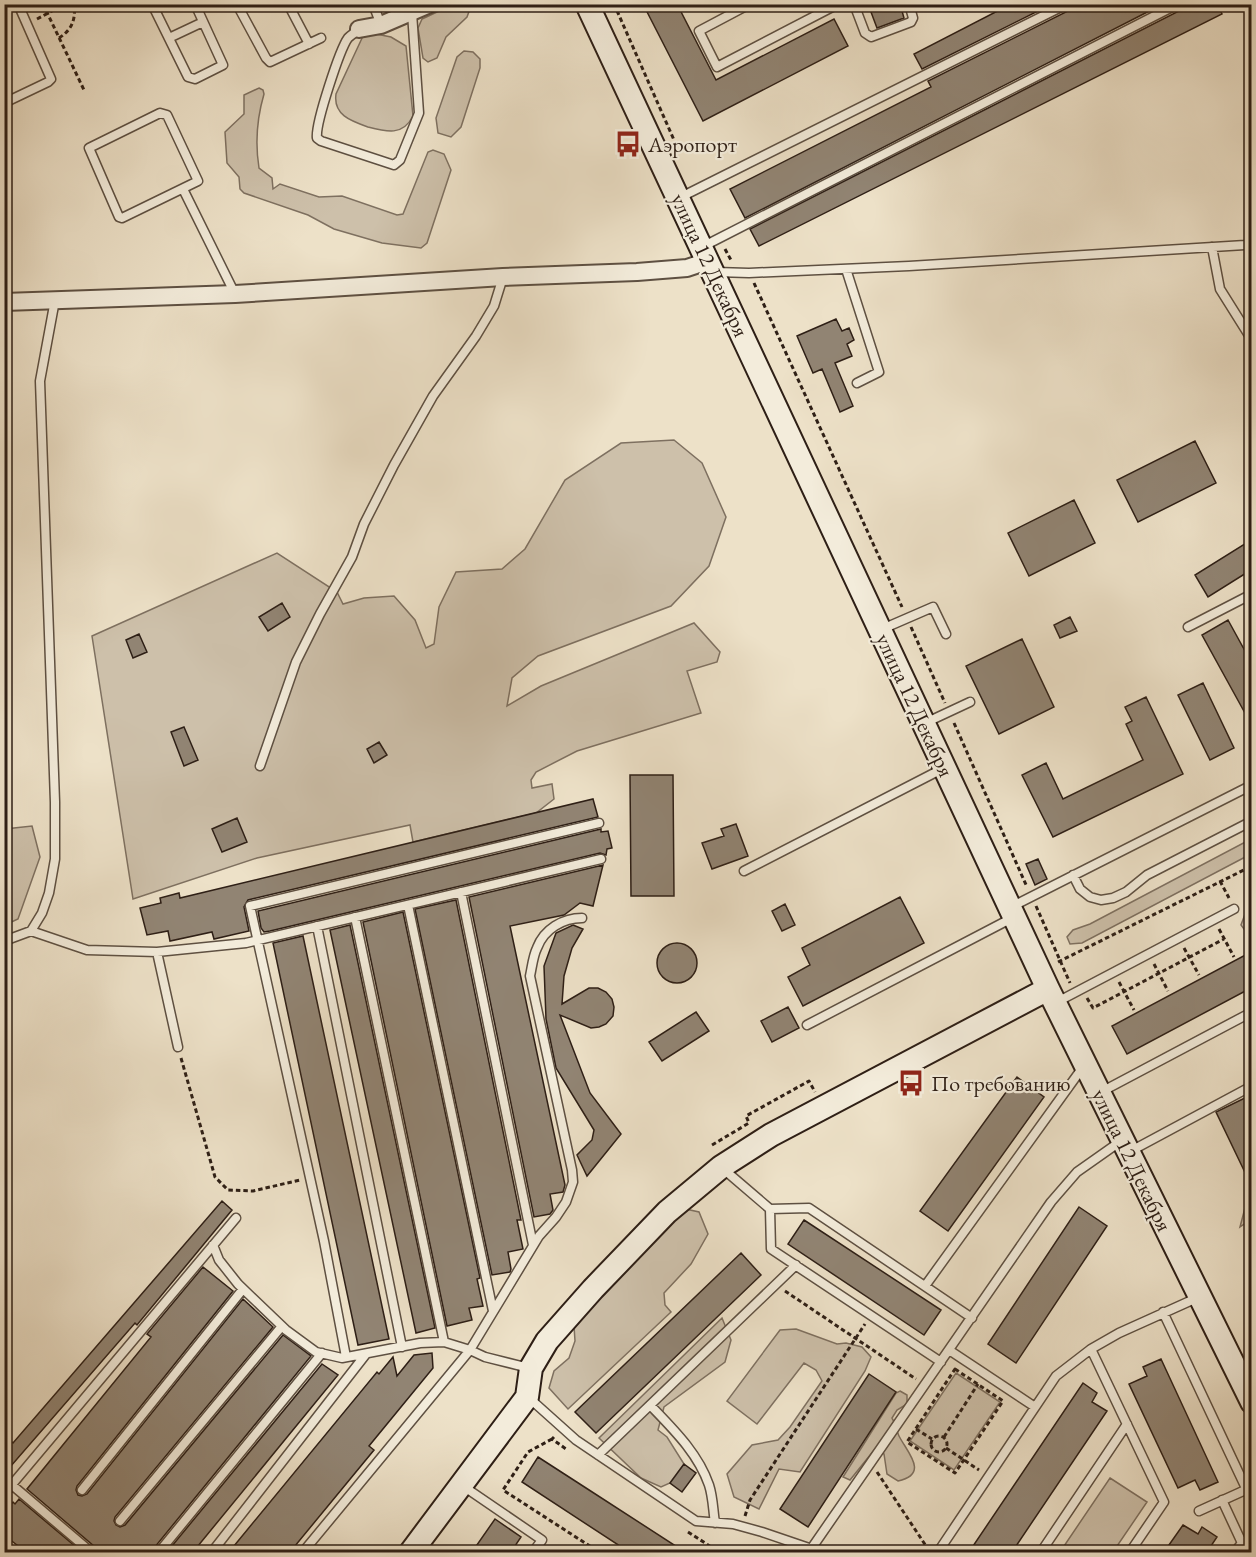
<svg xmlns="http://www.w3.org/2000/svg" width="1256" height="1557" font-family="'EB Garamond',serif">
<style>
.green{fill:#cdc0aa;stroke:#7e7060;stroke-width:1.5}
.building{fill:#918473;stroke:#2e1f16;stroke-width:1.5}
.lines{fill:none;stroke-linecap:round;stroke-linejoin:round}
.lane-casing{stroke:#5e5042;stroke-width:11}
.street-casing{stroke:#5e5042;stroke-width:20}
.secondary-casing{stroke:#2e1f16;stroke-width:26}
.path{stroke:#2e1f16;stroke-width:3;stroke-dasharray:4.5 3;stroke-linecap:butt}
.lane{stroke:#f3ecdb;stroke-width:8}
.street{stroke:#f3ecdb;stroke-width:16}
.secondary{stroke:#f3ecdb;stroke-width:22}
.labels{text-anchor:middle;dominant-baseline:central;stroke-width:4.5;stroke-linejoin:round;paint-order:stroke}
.poi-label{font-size:22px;fill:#2e1f16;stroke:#f3ecdb;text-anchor:start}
.street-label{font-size:22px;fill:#2e1f16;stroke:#f3ecdb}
</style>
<rect width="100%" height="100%" fill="#ede1c8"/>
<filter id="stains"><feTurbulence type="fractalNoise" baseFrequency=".00333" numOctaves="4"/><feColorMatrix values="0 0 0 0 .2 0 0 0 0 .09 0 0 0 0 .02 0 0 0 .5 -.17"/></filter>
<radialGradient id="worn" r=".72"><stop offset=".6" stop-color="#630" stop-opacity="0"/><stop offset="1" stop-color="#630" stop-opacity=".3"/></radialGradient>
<!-- green -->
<path class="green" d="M 452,5 L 469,5 L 471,6 L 467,17 L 446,37 L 437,58 L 428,62 L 423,58 L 418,28 L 422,19 Z
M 371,33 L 391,37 L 406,46 L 413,116 C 403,136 387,132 368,127 C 351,121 333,115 336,94 L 363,36 Z
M 464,51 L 473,52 L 480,59 L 480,68 L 461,127 L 451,137 L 438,133 L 436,118 L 457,57 Z
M 259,88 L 263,90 L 264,94 C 257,118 255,143 259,168 L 272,178 L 273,189 L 280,184 L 319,197 L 342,196 L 397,215 L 403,214 L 428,152 L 433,150 L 444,154 L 451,170 L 427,243 L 421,248 L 382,243 L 334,229 L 308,215 L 244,193 L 240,189 L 239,177 L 227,163 L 225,132 L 244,114 L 244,95 Z
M 674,440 L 702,463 L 726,517 L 709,566 L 671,606 L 538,656 L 512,678 L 507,706 L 541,686 L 694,623 L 720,652 L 717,662 L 687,671 L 701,713 L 577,751 L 536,772 L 531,780 L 532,788 L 552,784 L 554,799 L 536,813 L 413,842 L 410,825 L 257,858 L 133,899 L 92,636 L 277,553 L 337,592 L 343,604 L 364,598 L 394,596 L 415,620 L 426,648 L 434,644 L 439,607 L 456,572 L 502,569 L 525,549 L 565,480 L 621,443 Z
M 32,826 L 40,857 L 18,919 L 5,925 L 5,829 Z
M 1251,839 L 1251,854 L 1082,943 L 1070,944 L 1067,937 L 1073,930 L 1090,924 Z
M 1251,898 L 1251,939 L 1241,925 Z
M 1251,1185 L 1251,1219 L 1240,1227 Z
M 681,1208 L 699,1212 L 708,1234 L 691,1264 L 664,1293 L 665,1305 L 671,1312 L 568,1409 L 549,1388 L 554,1371 L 569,1358 L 575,1341 L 574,1326 Z
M 722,1318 L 731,1340 L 725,1362 L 664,1407 L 658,1430 L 667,1437 L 684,1464 L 670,1483 L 661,1487 L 641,1478 L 599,1438 Z
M 796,1329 L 837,1344 L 846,1343 L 862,1347 L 871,1357 L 865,1371 L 800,1472 L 779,1469 L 759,1509 L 734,1497 L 727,1474 L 752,1445 L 778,1440 L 790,1427 L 822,1381 L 816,1370 L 804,1363 L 757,1424 L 727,1401 L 780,1330 Z
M 956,1373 L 1000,1402 L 954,1470 L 910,1441 Z
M 900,1391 L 907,1395 L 907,1404 L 897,1410 L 892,1418 C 896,1424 896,1430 899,1436 C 907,1452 930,1474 898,1481 L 887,1474 L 884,1454 L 875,1449 L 850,1480 L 843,1477 L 896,1393 Z
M 1110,1478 L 1147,1502 L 1113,1552 L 1060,1552 Z"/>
<!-- building -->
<path class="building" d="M 643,4 L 677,4 L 716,80 L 834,19 L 848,46 L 703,121 Z
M 868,4 L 900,4 L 904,18 L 877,28 Z
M 1011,4 L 1052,4 L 922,69 L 914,54 Z
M 1073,4 L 1163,4 L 745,218 L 730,189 L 931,87 L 928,81 L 1070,10 Z
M 1184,4 L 1217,4 L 1222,14 L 759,246 L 750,229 L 1181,10 Z
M 836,319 L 842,331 L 849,328 L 854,340 L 847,344 L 852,356 L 835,363 L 853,406 L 840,412 L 822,369 L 813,373 L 797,336 Z
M 1195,441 L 1216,483 L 1138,522 L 1117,480 Z
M 1074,500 L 1095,543 L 1029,576 L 1008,533 Z
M 1251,540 L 1251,570 L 1208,597 L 1195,575 Z
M 282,603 L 290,617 L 268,631 L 259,617 Z
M 1070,617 L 1077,631 L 1060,638 L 1054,625 Z
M 1228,620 L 1251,662 L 1251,724 L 1202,635 Z
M 139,634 L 147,652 L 133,658 L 126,640 Z
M 1022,639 L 1054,707 L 999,734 L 966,666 Z
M 1203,683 L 1234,748 L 1210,760 L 1178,695 Z
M 1146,697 L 1183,774 L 1053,837 L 1022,775 L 1046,763 L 1063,799 L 1143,760 L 1126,724 L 1132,721 L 1125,707 Z
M 184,727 L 198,760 L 184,766 L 171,732 Z
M 379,742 L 387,755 L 374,763 L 367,749 Z
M 630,775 L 673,775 L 674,896 L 631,896 Z
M 593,799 L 598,817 L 248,900 L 244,907 L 249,931 L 214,939 L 212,932 L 170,941 L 168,931 L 147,935 L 140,908 L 161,903 L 160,898 L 179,893 L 180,898 Z
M 237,818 L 247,842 L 222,852 L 212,829 Z
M 736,824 L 748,856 L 712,869 L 702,843 L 724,836 L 721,829 Z
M 601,829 L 601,832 L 608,831 L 612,848 L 607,849 L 606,855 L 600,853 L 270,931 L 264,932 L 261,928 L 258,911 Z
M 1038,859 L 1047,879 L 1035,885 L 1026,864 Z
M 603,865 L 593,906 L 580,903 L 564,915 L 510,926 L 565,1185 L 563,1192 L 550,1194 L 553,1210 L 550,1214 L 534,1217 L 469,897 Z
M 900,897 L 924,943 L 803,1006 L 788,977 L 810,965 L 802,948 Z
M 456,900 L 521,1220 L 517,1220 L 523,1249 L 508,1252 L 511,1269 L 510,1272 L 492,1275 L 415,909 Z
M 785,904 L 795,925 L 782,931 L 772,911 Z
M 403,912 L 480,1278 L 477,1279 L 483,1306 L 469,1308 L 472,1320 L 447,1326 L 363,922 Z
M 350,925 L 435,1328 L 416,1333 L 330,930 Z
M 573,925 L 583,929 L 572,948 L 564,976 L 562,1004 L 589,988 L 598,988 L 606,992 L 612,999 L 614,1007 L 613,1016 L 606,1024 L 599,1027 L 591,1028 L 560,1015 L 590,1093 L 621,1134 L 587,1176 L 577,1155 L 592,1140 L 594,1130 L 556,1068 L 546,1019 L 544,966 L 556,933 Z
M 303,936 L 389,1339 L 358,1345 L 273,943 Z
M657 963a20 20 0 1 1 40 0a20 20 0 1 1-40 0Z
M 1251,952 L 1251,988 L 1127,1054 L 1112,1026 Z
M 788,1007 L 799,1028 L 772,1042 L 761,1021 Z
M 696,1012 L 709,1031 L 662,1061 L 649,1042 Z
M 1017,1077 L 1044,1097 L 948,1231 L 920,1211 Z
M 1251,1095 L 1251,1185 L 1216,1112 Z
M 222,1201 L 232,1210 L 137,1325 L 135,1323 L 4,1474 L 4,1435 L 13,1443 Z
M 1079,1207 L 1107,1226 L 1016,1363 L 988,1344 Z
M 804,1220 L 941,1310 L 924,1335 L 788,1244 Z
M 741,1253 L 761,1275 L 596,1433 L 575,1412 Z
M 203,1267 L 233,1291 L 77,1486 L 76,1490 L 78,1495 L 82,1496 L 87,1494 L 243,1299 L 273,1327 L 115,1517 L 114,1521 L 116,1525 L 120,1527 L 125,1525 L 283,1335 L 311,1356 L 154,1548 L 153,1552 L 97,1552 L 95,1547 L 27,1489 L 151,1337 L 147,1334 Z
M 432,1353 L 433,1368 L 369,1446 L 374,1450 L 290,1552 L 229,1552 L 377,1372 L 379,1374 L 393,1357 L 397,1376 L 414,1355 Z
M 1161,1359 L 1218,1482 L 1200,1490 L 1195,1480 L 1178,1488 L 1129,1384 L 1147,1376 L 1143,1367 Z
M 322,1364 L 338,1375 L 193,1552 L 167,1552 Z
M 869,1374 L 896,1392 L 808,1527 L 780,1509 Z
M 1083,1383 L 1097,1393 L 1092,1402 L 1107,1411 L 1012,1552 L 969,1552 Z
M 538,1457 L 586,1488 L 685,1552 L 629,1552 L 522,1482 Z
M 684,1464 L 696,1473 L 682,1492 L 670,1483 Z
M 19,1499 L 82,1552 L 26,1552 L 4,1535 L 4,1512 L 13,1502 L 15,1504 Z
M 495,1519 L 521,1537 L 511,1552 L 472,1552 Z
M 1183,1525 L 1198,1534 L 1202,1527 L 1217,1537 L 1207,1552 L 1164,1552 Z"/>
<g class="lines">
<!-- lane casing -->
<g class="lane-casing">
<path id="lane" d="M 152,4 L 188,77 L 195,79 L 223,65 L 195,4
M 243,4 L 240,10 L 266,58 L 270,62 L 321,38
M 288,4 L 309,44
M 373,4 L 381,25
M 750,4 L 699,31 L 717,67 L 838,4
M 854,4 L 865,33 L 871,37 L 911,22 L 913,18 L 909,4
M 359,29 C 356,32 351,35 348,38 C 340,49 315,124 317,138 L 321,141 L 394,165 L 400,160 L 419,113 L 412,13
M 169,38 L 203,22
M 4,103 L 48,82 L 51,79 L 18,4
M 160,113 L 167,115 L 198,181 L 122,218 L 119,217 L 89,148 Z
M 183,189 L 235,294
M 679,198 L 1067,4
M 702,247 L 1178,4
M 1212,247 L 1220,289 L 1252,340
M 846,269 L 879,372 L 857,383
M 716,272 L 749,273 L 909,266 L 1245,245 L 1252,242
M 1188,627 L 1252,594
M 880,630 L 933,607 L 946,634
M 925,723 L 970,702
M 260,766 L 296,662 L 320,614 L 352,557 L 364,524 L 394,465 L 433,396 L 476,336 L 494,306 L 503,277
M 744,871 L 942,769
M 1073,875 L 1080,889 L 1090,897 L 1101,900 L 1113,898 L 1126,892 L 1147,875 L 1252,821
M 461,892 L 533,1245
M 408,905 L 493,1311
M 1011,907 L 1252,785
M 355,917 L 444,1342
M 317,926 L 402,1347
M 31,931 L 87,950 L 157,952 L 246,943 L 601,859
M 4,941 L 31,931 L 42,913 L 49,893 L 55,859 L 55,802 L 40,381 L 55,300
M 157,952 L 178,1047
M 1057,1002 L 1234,909
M 807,1025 L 1014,917
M 1101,1092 L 1252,1012
M 1129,1152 L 1250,1087
M 721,1167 L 770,1209 L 771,1249 L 941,1362
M 770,1209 L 809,1208 L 972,1318
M 213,1245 L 219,1260 L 238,1284 L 286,1330 L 316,1352 L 342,1358 L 420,1343 L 444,1342 L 470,1350 L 485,1357 L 529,1368
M 925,1286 L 1083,1067
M 1163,1312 L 1252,1501
M 1091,1349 L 1164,1502 L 1130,1552
M 949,1350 L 1035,1407
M 346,1357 L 324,1241 L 250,906 L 599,823
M 528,1397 L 576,1440 L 696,1521 L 733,1524 L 762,1532 L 812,1549 L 835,1552
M 650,1405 C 673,1429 698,1453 709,1485 C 713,1497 713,1510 715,1523
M 598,1455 L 796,1265
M 12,1485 L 91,1552
M 463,1486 L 542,1540 L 533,1552
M 82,1490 L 243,1289
M 4,1494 L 236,1218
M 1222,1500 L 1242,1543
M 1199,1511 L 1252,1487
M 120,1521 L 282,1326
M 4,1547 L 12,1552
M 159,1552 L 322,1353
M 212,1552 L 366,1354
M 303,1552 L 470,1350 L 539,1236 L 556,1217 L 566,1202 L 573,1182 L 572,1170 L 530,976 C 532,967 533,956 537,948 C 544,929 563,918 582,918
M 809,1552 L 1051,1202 L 1077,1172 L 1121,1141
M 938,1552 L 1056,1376 L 1091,1349 L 1119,1333 L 1199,1297
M 1041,1552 L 1127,1424
M 1235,1552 L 1242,1543 L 1252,1538"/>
</g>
<!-- street casing -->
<g class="street-casing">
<path id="street" d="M 359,29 L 381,25 L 430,4
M 4,302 L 235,294 L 503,277 L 637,272 L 687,268 L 708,261"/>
</g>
<!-- secondary casing -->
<g class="secondary-casing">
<path id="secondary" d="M 587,4 L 1048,989 L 1252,1402
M 411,1552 L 527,1397 L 531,1368 L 547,1341 L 593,1289 L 667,1212 L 721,1167 L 771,1135 L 1048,989"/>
</g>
<!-- path -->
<path class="path" d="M 43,4 L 84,90
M 614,4 L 674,140
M 37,19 L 65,4
M 59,38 C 72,30 76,19 74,4
M 725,249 L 732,262
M 754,283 L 902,607
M 911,627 L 945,703
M 954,723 L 1027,887
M 1220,881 L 1229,898
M 1036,906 L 1070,983
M 1219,929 L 1234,957
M 1184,948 L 1199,975
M 1058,962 L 1252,866
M 1154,964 L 1168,991
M 1119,982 L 1134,1010
M 1087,998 L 1093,1008 L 1224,939
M 181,1058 L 215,1177 L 228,1190 L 253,1191 L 300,1180
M 712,1145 L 749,1123 L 746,1116 L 809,1081 L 815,1092
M 785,1291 L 916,1379
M 955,1369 L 1003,1401 L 955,1473 L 907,1442 Z
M 916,1429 L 932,1439
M931 1444a8 8 0 1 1 16 0a8 8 0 1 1-16 0Z
M 554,1437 L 552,1439 L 566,1449
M 944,1437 L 978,1384
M 552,1439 L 528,1452 L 503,1490 L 599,1552
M 946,1448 L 979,1470
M 877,1472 L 928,1549
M 745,1516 L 750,1500 L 865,1324
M 688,1532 L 719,1552"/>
<!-- lane -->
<use href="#lane" class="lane"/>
<!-- street -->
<use href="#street" class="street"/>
<!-- secondary -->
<use href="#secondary" class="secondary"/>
</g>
<!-- icons -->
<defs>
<g id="bus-bare" transform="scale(2.07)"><path d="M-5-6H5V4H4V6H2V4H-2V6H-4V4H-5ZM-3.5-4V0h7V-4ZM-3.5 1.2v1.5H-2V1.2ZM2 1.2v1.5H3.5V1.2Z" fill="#8f2418" stroke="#f3ecdb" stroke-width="2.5" paint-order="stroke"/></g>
</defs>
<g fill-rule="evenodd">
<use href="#bus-bare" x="628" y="144"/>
<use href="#bus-bare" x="911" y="1083"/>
</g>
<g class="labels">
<!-- poi labels -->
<g class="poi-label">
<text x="648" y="144">Аэропорт</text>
<text x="931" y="1083">По требованию</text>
</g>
<!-- street labels -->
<g class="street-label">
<text transform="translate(710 265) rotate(65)">улица 12 Декабря</text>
<text transform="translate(915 705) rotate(65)">улица 12 Декабря</text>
<text transform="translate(1132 1160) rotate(64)">улица 12 Декабря</text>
</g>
</g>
<!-- margin -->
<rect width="1256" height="1557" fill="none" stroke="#ede1c8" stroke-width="24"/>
<rect x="6" y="6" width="1244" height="1545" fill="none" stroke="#2e1f16" stroke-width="3"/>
<rect x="12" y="12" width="1232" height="1533" fill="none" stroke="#2e1f16" stroke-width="1.5"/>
<rect width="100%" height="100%" filter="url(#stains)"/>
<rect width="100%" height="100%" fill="url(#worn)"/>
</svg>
